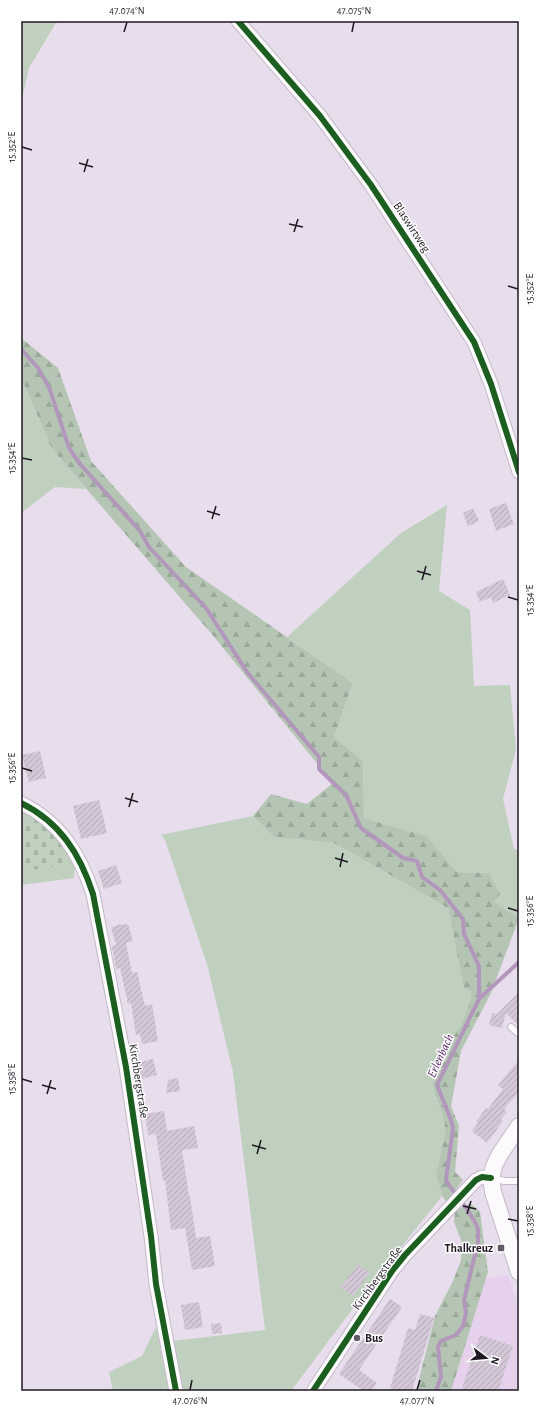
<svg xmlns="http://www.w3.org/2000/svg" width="540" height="1412" font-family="'Alegreya Sans',sans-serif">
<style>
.built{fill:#e5d1ec}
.grass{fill:#bfd1be}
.forest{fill:url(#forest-firs)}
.cemetery{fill:url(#cemetery-stones)}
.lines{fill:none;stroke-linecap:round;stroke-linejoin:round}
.stream{stroke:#b296bc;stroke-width:4}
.building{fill:url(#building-hatch)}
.service-casing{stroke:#c2b9c6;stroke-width:8}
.minor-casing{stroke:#c2b9c6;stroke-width:15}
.tertiary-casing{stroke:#c2b9c6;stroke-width:18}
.service{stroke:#fcfafc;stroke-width:6}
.minor{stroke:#fcfafc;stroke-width:13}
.tertiary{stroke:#fcfafc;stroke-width:16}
.cycleway-casing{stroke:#fff;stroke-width:8}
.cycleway{stroke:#1b5e20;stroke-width:6}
.ticks{fill:none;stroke:#1f1722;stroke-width:1.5}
.poi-dot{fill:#655c69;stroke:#fff;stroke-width:1.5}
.labels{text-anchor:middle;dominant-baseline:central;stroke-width:3;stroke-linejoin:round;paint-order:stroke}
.street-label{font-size:12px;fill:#1f1722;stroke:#fff}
.poi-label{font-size:12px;font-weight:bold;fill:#1f1722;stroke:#fff;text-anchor:end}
.water-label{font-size:13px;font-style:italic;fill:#5b2c6a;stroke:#fff}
.neatline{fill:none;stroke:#1f1722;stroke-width:1.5}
.ticks-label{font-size:10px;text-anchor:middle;fill:#1f1722}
</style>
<defs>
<pattern id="forest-firs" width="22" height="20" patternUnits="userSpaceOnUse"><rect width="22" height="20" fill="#b4c6b3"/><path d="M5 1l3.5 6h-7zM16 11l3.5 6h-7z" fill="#9aa99a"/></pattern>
<pattern id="cemetery-stones" width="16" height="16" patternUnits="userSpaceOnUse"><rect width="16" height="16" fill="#bfd1be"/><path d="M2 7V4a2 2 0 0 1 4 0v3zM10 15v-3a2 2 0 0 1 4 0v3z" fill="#a4b3a3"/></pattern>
<pattern id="building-hatch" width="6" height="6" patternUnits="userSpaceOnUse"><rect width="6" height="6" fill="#d3c6d6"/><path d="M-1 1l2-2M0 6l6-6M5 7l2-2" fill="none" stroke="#b5a9b7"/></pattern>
</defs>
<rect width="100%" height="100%" fill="#e8dded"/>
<!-- built -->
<path class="built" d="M 508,1275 L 519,1307 L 519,1391 L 451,1391 L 485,1279 Z"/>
<!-- grass -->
<path class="grass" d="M 21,21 L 57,21 L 29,68 L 21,103 Z
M 21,378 L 52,449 L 86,489 L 55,487 L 21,513 Z
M 447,505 L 439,591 L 470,610 L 474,686 L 510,685 L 516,749 L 503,799 L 514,849 L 519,850 L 519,918 L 494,902 L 489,873 L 457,872 L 427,836 L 364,818 L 363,761 L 334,737 L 353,683 L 287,637 L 401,533 Z
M 253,816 L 274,837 L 334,843 L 448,908 L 464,989 L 471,990 L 470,1002 L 461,1025 L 439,1059 L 432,1084 L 445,1123 L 444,1139 L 436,1174 L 442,1196 L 366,1291 L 291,1391 L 183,1391 L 173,1341 L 265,1330 L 233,1072 L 207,964 L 165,840 L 161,835 Z
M 75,864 L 74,878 L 21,885 L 21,871 Z
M 156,1327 L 169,1391 L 113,1391 L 109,1372 L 142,1356 Z"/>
<!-- forest -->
<path class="forest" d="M 21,338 L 58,368 L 91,461 L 186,567 L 353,683 L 334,737 L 363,761 L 364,818 L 427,836 L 457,872 L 489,873 L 500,894 L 494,902 L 519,918 L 491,993 L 461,1051 L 451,1106 L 459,1126 L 455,1172 L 463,1180 L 447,1203 L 442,1196 L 436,1174 L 444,1139 L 445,1123 L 432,1084 L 439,1059 L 461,1025 L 470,1002 L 471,990 L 464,989 L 448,908 L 334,843 L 274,837 L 253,816 L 271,794 L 307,804 L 333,783 L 215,638 L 52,449 L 21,378 Z
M 470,1204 L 477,1208 L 480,1212 L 488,1272 L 451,1391 L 416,1391 L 435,1316 L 453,1281 L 461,1260 L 462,1243 L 454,1222 L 455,1212 L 460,1208 Z"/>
<!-- cemetery -->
<path class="cemetery" d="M 21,807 L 59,835 L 75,864 L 21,871 Z"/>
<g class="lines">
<!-- stream -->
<path class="stream" d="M 21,349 L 38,368 L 49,387 L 69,448 L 80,464 L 140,531 L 149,547 L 206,608 L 247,672 L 319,757 L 319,769 L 346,795 L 361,828 L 403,858 L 417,861 L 422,877 L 440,890 L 463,919 L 464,934 L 479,966 L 479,999
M 436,1391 L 441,1377 L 438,1347 L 441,1341 L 456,1335 L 463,1326 L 466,1313 L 464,1300 L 478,1242 L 478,1229 L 475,1222 L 467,1209 L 451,1188 L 446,1180 L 453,1128 L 451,1120 L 437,1085 L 479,999 L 519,962"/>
</g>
<!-- building -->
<path class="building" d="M 506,503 L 514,524 L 496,531 L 489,509 Z
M 473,508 L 479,521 L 468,526 L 463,513 Z
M 503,579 L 510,595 L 493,603 L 491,597 L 480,602 L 476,592 Z
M 40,751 L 46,778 L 29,782 L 22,755 Z
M 99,800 L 107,833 L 81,839 L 73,806 Z
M 116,865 L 122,883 L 104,889 L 98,871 Z
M 121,924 L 122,925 L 128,924 L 133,941 L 126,943 L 132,973 L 137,972 L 145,1006 L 152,1004 L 158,1041 L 142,1044 L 140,1034 L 136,1035 L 131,1003 L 128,1004 L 120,968 L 116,969 L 112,946 L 116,945 L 111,927 Z
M 519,992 L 519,1026 L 506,1013 L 502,1028 L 489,1025 L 492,1013 L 497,1014 Z
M 153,1059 L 157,1075 L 141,1079 L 137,1063 Z
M 519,1060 L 519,1092 L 504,1109 L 507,1112 L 501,1119 L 503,1121 L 487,1143 L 472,1131 L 478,1123 L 476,1122 L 486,1108 L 488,1109 L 503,1089 L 498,1085 Z
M 178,1078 L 180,1091 L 166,1093 L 168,1080 Z
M 164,1111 L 167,1131 L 194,1126 L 198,1148 L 182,1150 L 189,1196 L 190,1196 L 196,1238 L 210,1236 L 215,1266 L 192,1270 L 185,1228 L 171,1230 L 165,1180 L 163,1181 L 156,1134 L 148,1135 L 145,1114 Z
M 358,1264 L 369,1273 L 353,1296 L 341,1287 Z
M 390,1299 L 402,1307 L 359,1370 L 377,1383 L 371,1391 L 364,1391 L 339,1374 Z
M 199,1302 L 203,1327 L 185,1330 L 181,1305 Z
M 420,1314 L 434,1318 L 412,1391 L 398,1391 L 390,1388 L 408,1328 L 415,1330 Z
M 221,1323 L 222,1333 L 212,1334 L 211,1324 Z
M 480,1335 L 513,1346 L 498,1391 L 461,1391 Z"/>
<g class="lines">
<!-- service casing -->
<g class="service-casing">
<path id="service" d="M 511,1027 L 519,1034
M 493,1178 L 504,1181 L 519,1181"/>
</g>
<!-- minor casing -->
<g class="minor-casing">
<path id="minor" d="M 238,21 L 320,116 L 371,185 L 474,342 L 491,384 L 519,472
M 21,803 C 60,822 80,854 93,894 L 126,1067 L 151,1236 L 156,1284 L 176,1391
M 313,1391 L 392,1271 L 405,1255 L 476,1180 L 482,1177 L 491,1178"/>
</g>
<!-- tertiary casing -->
<g class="tertiary-casing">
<path id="tertiary" d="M 519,1126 L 500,1154 L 494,1166 L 491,1178 L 493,1192 L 519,1272"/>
</g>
<!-- service -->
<use href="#service" class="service"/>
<!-- minor -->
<use href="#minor" class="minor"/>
<!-- tertiary -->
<use href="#tertiary" class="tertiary"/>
<!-- cycleway casing -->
<g class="cycleway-casing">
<path id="cycleway" d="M 238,21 L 320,116 L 371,185 L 474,342 L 491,384 L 519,472
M 21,803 C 60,822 80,854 93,894 L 126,1067 L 151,1236 L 156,1284 L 176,1391
M 313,1391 L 392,1271 L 405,1255 L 476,1180 L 482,1177 L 491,1178"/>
</g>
<!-- cycleway -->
<use href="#cycleway" class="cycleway"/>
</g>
<!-- ticks -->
<path class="ticks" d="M 124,32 L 127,22M 352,32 L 354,22M 22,147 L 32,150M 79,163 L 93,167M 84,172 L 88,159M 289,224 L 303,227M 294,232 L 298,219M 508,286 L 518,289M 22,458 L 32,460M 207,511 L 220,515M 212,519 L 216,506M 417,571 L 431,575M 422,580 L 426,566M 508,597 L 518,600M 22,768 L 32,771M 125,798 L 138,802M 129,807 L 133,793M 335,858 L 348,862M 340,867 L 343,853M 508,908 L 518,911M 22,1079 L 32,1082M 42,1085 L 56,1089M 47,1094 L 51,1080M 252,1145 L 266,1149M 257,1154 L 261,1140M 463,1206 L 476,1209M 467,1214 L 471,1201M 508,1219 L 518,1221M 190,1390 L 192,1380M 417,1390 L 420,1380"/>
<!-- markers -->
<g class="poi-dot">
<rect x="497" y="1244" width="8" height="8" rx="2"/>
<circle cx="357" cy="1338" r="4"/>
</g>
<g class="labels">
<!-- street labels -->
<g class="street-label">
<text transform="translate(412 227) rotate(57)">Blaswirtweg</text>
<text transform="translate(139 1081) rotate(81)">Kirchbergstraße</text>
<text transform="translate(377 1278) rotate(-54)">Kirchbergstraße</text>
</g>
<!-- poi labels -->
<g class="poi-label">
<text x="493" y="1248">Thalkreuz</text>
<text x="365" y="1338" text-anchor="start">Bus</text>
</g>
<!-- water labels -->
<g class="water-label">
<text transform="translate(441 1056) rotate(-65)">Erlenbach</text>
</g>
</g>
<!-- border -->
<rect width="540" height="1412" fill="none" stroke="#ffffff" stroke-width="44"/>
<!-- north arrow -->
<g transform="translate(486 1358) rotate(106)" stroke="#ffffff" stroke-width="3" paint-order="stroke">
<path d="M0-3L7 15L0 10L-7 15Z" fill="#1f1722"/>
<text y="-6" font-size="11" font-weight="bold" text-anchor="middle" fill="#1f1722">N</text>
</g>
<rect x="22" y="22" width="496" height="1368" class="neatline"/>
<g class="ticks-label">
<text x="127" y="14">47.074°N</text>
<text x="354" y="14">47.075°N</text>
<text transform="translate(11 147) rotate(-90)" y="4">15.352°E</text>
<text transform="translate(529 289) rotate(-90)" y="4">15.352°E</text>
<text transform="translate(11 458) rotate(-90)" y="4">15.354°E</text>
<text transform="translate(529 600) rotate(-90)" y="4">15.354°E</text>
<text transform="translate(11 768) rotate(-90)" y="4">15.356°E</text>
<text transform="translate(529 911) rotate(-90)" y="4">15.356°E</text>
<text transform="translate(11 1079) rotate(-90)" y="4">15.358°E</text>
<text transform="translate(529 1221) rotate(-90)" y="4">15.358°E</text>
<text x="190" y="1404">47.076°N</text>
<text x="417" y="1404">47.077°N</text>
</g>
</svg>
